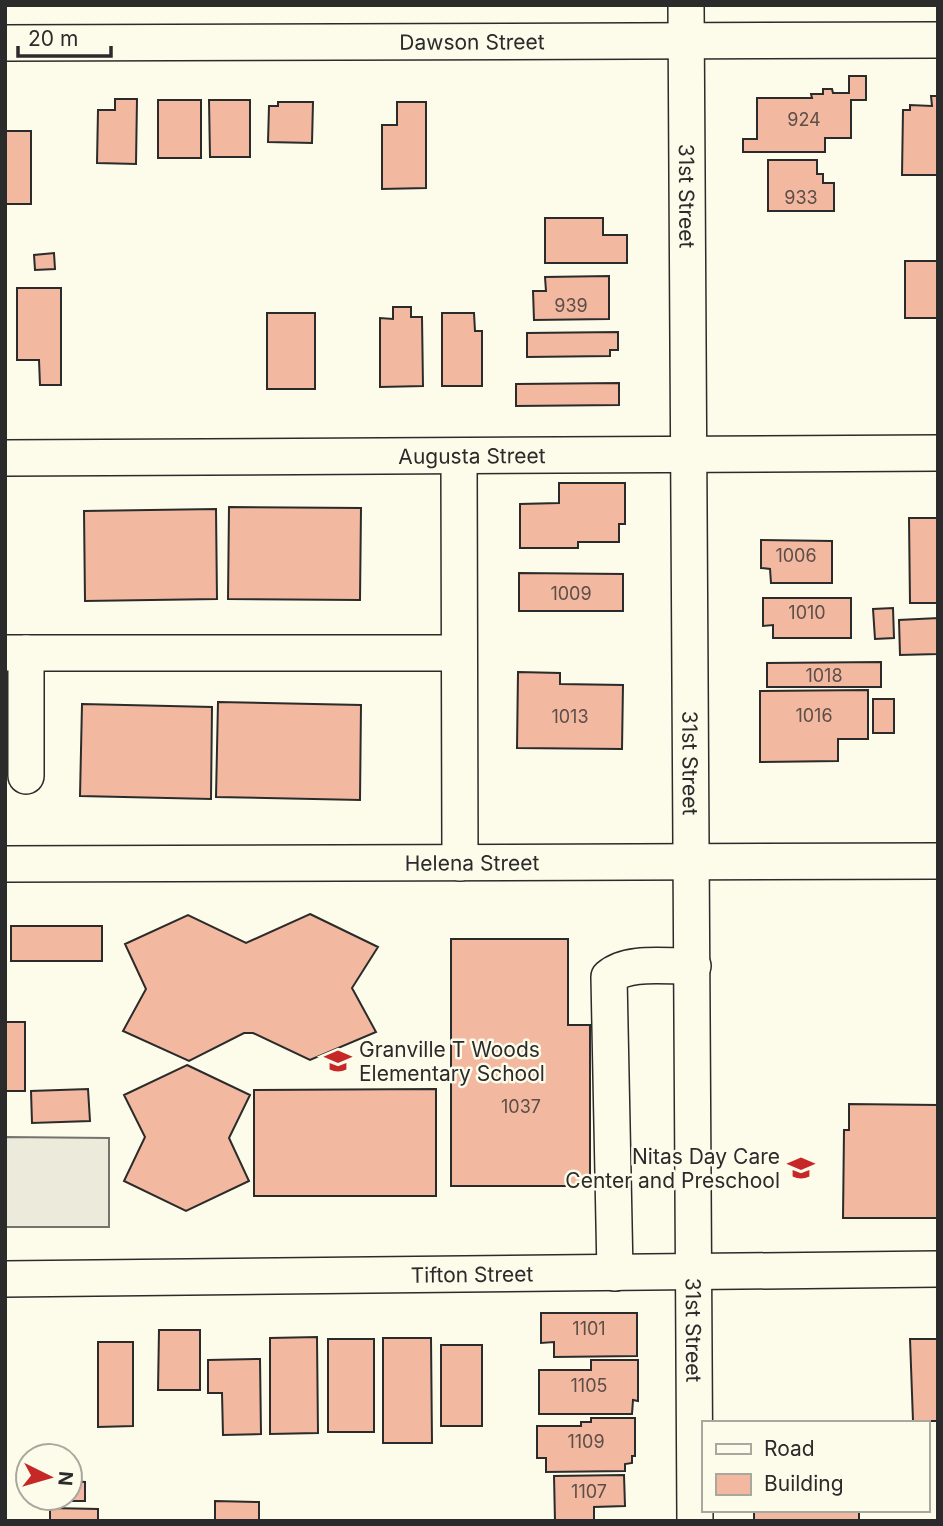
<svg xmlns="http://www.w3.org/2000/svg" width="943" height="1526" font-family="Inter,sans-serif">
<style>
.parking{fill:#eceadb;stroke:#74746e;stroke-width:2}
.building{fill:#f2b8a0;stroke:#2b2b2b;stroke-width:2}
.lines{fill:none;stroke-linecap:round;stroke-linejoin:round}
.minor-casing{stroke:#2b2b2b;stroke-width:38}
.minor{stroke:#fdfbea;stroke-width:35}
.labels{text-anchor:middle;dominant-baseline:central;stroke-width:5;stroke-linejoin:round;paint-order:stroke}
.number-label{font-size:18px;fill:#5d4e48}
.street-label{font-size:21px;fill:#2b2b2b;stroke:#fdfbea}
.poi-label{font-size:21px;fill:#2b2b2b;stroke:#fdfbea;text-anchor:start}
</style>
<rect width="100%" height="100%" fill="#fdfbea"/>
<!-- parking -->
<path class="parking" d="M 5,1137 L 109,1138 L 109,1227 L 5,1227 Z"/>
<!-- building -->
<path class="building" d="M 849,76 L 866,76 L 866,100 L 851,100 L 851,138 L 825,138 L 825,152 L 743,152 L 743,139 L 757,139 L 757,98 L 812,98 L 811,94 L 823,94 L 823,89 L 832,89 L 833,93 L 849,93 Z
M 931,96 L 938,96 L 938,175 L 902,175 L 903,110 L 910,110 L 910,105 L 932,106 Z
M 115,99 L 137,99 L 136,164 L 97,163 L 98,110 L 115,110 Z
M 158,100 L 201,100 L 201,158 L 158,158 Z
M 209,100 L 250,100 L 250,157 L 210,157 Z
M 278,102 L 313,102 L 312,143 L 268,142 L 269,106 L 278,106 Z
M 397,102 L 426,102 L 426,188 L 382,189 L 382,125 L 397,125 Z
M 5,131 L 31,131 L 31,204 L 5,204 Z
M 768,160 L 817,160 L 817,174 L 823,174 L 823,183 L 834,183 L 834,211 L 768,211 Z
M 545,218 L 603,218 L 603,235 L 627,235 L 627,263 L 545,263 Z
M 54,253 L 55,269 L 35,270 L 34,255 Z
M 905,261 L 938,261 L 938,318 L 905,318 Z
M 609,276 L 609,319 L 534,320 L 533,291 L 546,291 L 545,277 Z
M 17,288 L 61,288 L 61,385 L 40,385 L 39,360 L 17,360 Z
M 393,307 L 411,307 L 411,317 L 422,317 L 423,386 L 380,387 L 380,318 L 393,319 Z
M 267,313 L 315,313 L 315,389 L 267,389 Z
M 442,313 L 474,313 L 475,331 L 482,331 L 482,386 L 442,386 Z
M 618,332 L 618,350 L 610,350 L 610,356 L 527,357 L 527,333 Z
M 619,383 L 619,405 L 516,406 L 516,384 Z
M 559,483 L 625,483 L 625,524 L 619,524 L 619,542 L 578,542 L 578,548 L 520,548 L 520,504 L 559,503 Z
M 229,507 L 361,508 L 360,600 L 228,599 Z
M 216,509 L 217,599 L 85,601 L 84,511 Z
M 909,518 L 938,518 L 938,603 L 910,603 Z
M 761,540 L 832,541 L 832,583 L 771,583 L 770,569 L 761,568 Z
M 519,573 L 623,574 L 623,611 L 519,611 Z
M 763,598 L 851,598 L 851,638 L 773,638 L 773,625 L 763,626 Z
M 893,608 L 894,638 L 875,639 L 873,609 Z
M 938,618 L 938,654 L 900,655 L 899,620 Z
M 881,662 L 881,687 L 767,687 L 767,663 Z
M 518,672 L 560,673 L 560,684 L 623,685 L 622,749 L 517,748 Z
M 868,690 L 868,739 L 838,739 L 838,761 L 760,762 L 760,691 Z
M 873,699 L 894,699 L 894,733 L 873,733 Z
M 218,702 L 361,705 L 360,800 L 216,797 Z
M 82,704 L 212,707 L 211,799 L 80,796 Z
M 310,914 L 378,947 L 352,988 L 376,1032 L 310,1060 L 253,1033 L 244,1033 L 189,1061 L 123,1031 L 146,989 L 125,944 L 188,915 L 246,943 Z
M 11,926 L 102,926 L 102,961 L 11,961 Z
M 451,939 L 568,939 L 568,1025 L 590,1025 L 590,1186 L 451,1186 Z
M 5,1022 L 25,1022 L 25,1091 L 5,1091 Z
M 187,1065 L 250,1095 L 229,1138 L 249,1181 L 186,1211 L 124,1181 L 145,1137 L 124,1095 Z
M 88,1089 L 90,1121 L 32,1123 L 31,1091 Z
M 436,1089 L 436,1196 L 254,1196 L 254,1090 Z
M 849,1104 L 938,1105 L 938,1218 L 843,1218 L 844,1130 L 849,1130 Z
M 541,1313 L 637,1313 L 637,1356 L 554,1357 L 554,1342 L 541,1343 Z
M 159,1330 L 200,1330 L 200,1390 L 158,1390 Z
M 317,1337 L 318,1433 L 270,1434 L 270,1338 Z
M 383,1338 L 431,1338 L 432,1443 L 383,1443 Z
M 328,1339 L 374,1339 L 374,1432 L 328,1432 Z
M 910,1339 L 938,1339 L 938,1421 L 913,1421 Z
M 98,1342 L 133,1342 L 133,1426 L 98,1427 Z
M 441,1345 L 482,1345 L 482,1426 L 441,1426 Z
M 260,1359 L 261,1434 L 223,1435 L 222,1393 L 208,1393 L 208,1360 Z
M 591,1360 L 638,1360 L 638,1401 L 633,1400 L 632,1414 L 539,1414 L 539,1370 L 591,1370 Z
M 591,1418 L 635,1418 L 635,1456 L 632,1456 L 632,1463 L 625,1464 L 625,1471 L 546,1472 L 546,1458 L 537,1458 L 537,1426 L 581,1426 L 581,1422 L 591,1422 Z
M 624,1475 L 625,1506 L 594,1507 L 594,1521 L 555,1521 L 554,1476 Z
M 70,1481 L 85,1482 L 85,1501 L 51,1501 L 51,1498 L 70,1498 Z
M 215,1501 L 259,1502 L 259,1521 L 215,1521 Z
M 50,1508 L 98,1509 L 98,1521 L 50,1521 Z
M 754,1510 L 859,1510 L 859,1521 L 754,1521 Z"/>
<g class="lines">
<!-- minor casing -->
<g class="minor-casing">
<g id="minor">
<path id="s1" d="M 686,5 L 695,1521"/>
<path id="s2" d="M 5,43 L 938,40"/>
<path d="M 459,456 L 460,863"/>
<path id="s3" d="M 5,458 L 938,453"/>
<path d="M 5,653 L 459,653"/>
<path d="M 26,776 L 26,653"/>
<path id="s4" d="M 5,864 L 938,861"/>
<path d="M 615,1273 L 609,977 C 628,960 668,967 693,966"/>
<path id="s5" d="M 5,1279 L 938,1269"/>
</g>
</g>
<!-- minor -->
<use href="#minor" class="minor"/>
</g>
<!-- icons -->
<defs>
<g id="school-bare" transform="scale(2.1)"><path d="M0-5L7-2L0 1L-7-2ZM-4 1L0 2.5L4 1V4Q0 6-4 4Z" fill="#c62828" stroke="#fdfbea" stroke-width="2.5" paint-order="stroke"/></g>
</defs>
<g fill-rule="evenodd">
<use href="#school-bare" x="338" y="1061"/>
<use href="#school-bare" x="801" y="1168"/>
</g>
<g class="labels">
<!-- number labels -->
<g class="number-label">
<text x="804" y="119">924</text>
<text x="801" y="197">933</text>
<text x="571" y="305">939</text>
<text x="796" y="555">1006</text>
<text x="571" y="593">1009</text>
<text x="807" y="612">1010</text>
<text x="824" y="675">1018</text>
<text x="814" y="715">1016</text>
<text x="570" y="716">1013</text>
<text x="521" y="1106">1037</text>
<text x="589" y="1328">1101</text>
<text x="589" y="1385">1105</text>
<text x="586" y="1441">1109</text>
<text x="589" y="1491">1107</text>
</g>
<!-- street labels -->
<g class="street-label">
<text stroke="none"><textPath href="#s2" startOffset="467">Dawson Street</textPath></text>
<text stroke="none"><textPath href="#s1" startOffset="191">31st Street</textPath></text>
<text stroke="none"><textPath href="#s3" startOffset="467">Augusta Street</textPath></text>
<text stroke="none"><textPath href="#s1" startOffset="758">31st Street</textPath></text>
<text stroke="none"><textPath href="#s4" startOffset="467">Helena Street</textPath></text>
<text stroke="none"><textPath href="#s5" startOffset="467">Tifton Street</textPath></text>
<text stroke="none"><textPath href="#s1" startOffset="1325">31st Street</textPath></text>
</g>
<!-- poi labels -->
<g class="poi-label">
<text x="359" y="1049">Granville T Woods<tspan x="359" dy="24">Elementary School</tspan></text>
<text x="780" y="1156" text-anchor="end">Nitas Day Care<tspan x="780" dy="24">Center and Preschool</tspan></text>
</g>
</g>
<!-- border -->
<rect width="943" height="1526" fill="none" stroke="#2b2b2b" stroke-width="14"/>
<!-- legend -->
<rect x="702" y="1421" width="228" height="91" fill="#fdfbea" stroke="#a9a89e" stroke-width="2"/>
<rect x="716" y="1444" width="35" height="10" fill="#fdfbea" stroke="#a9a89e" stroke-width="2"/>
<text x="764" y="1456" font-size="21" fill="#2b2b2b">Road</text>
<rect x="716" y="1474" width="35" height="21" fill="#f2b8a0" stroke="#a9a89e" stroke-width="2"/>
<text x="764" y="1491" font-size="21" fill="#2b2b2b">Building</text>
<!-- north arrow -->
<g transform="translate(49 1477) rotate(95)"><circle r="33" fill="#fdfbea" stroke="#a9a89e" stroke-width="2"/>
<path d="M0-5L12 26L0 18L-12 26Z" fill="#c62828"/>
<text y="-10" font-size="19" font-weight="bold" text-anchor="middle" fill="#2b2b2b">N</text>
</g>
<!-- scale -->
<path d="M18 46v10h93v-10" fill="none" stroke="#2b2b2b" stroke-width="3.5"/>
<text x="28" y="46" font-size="21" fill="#2b2b2b" stroke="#fdfbea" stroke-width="5" paint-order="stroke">20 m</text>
</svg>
